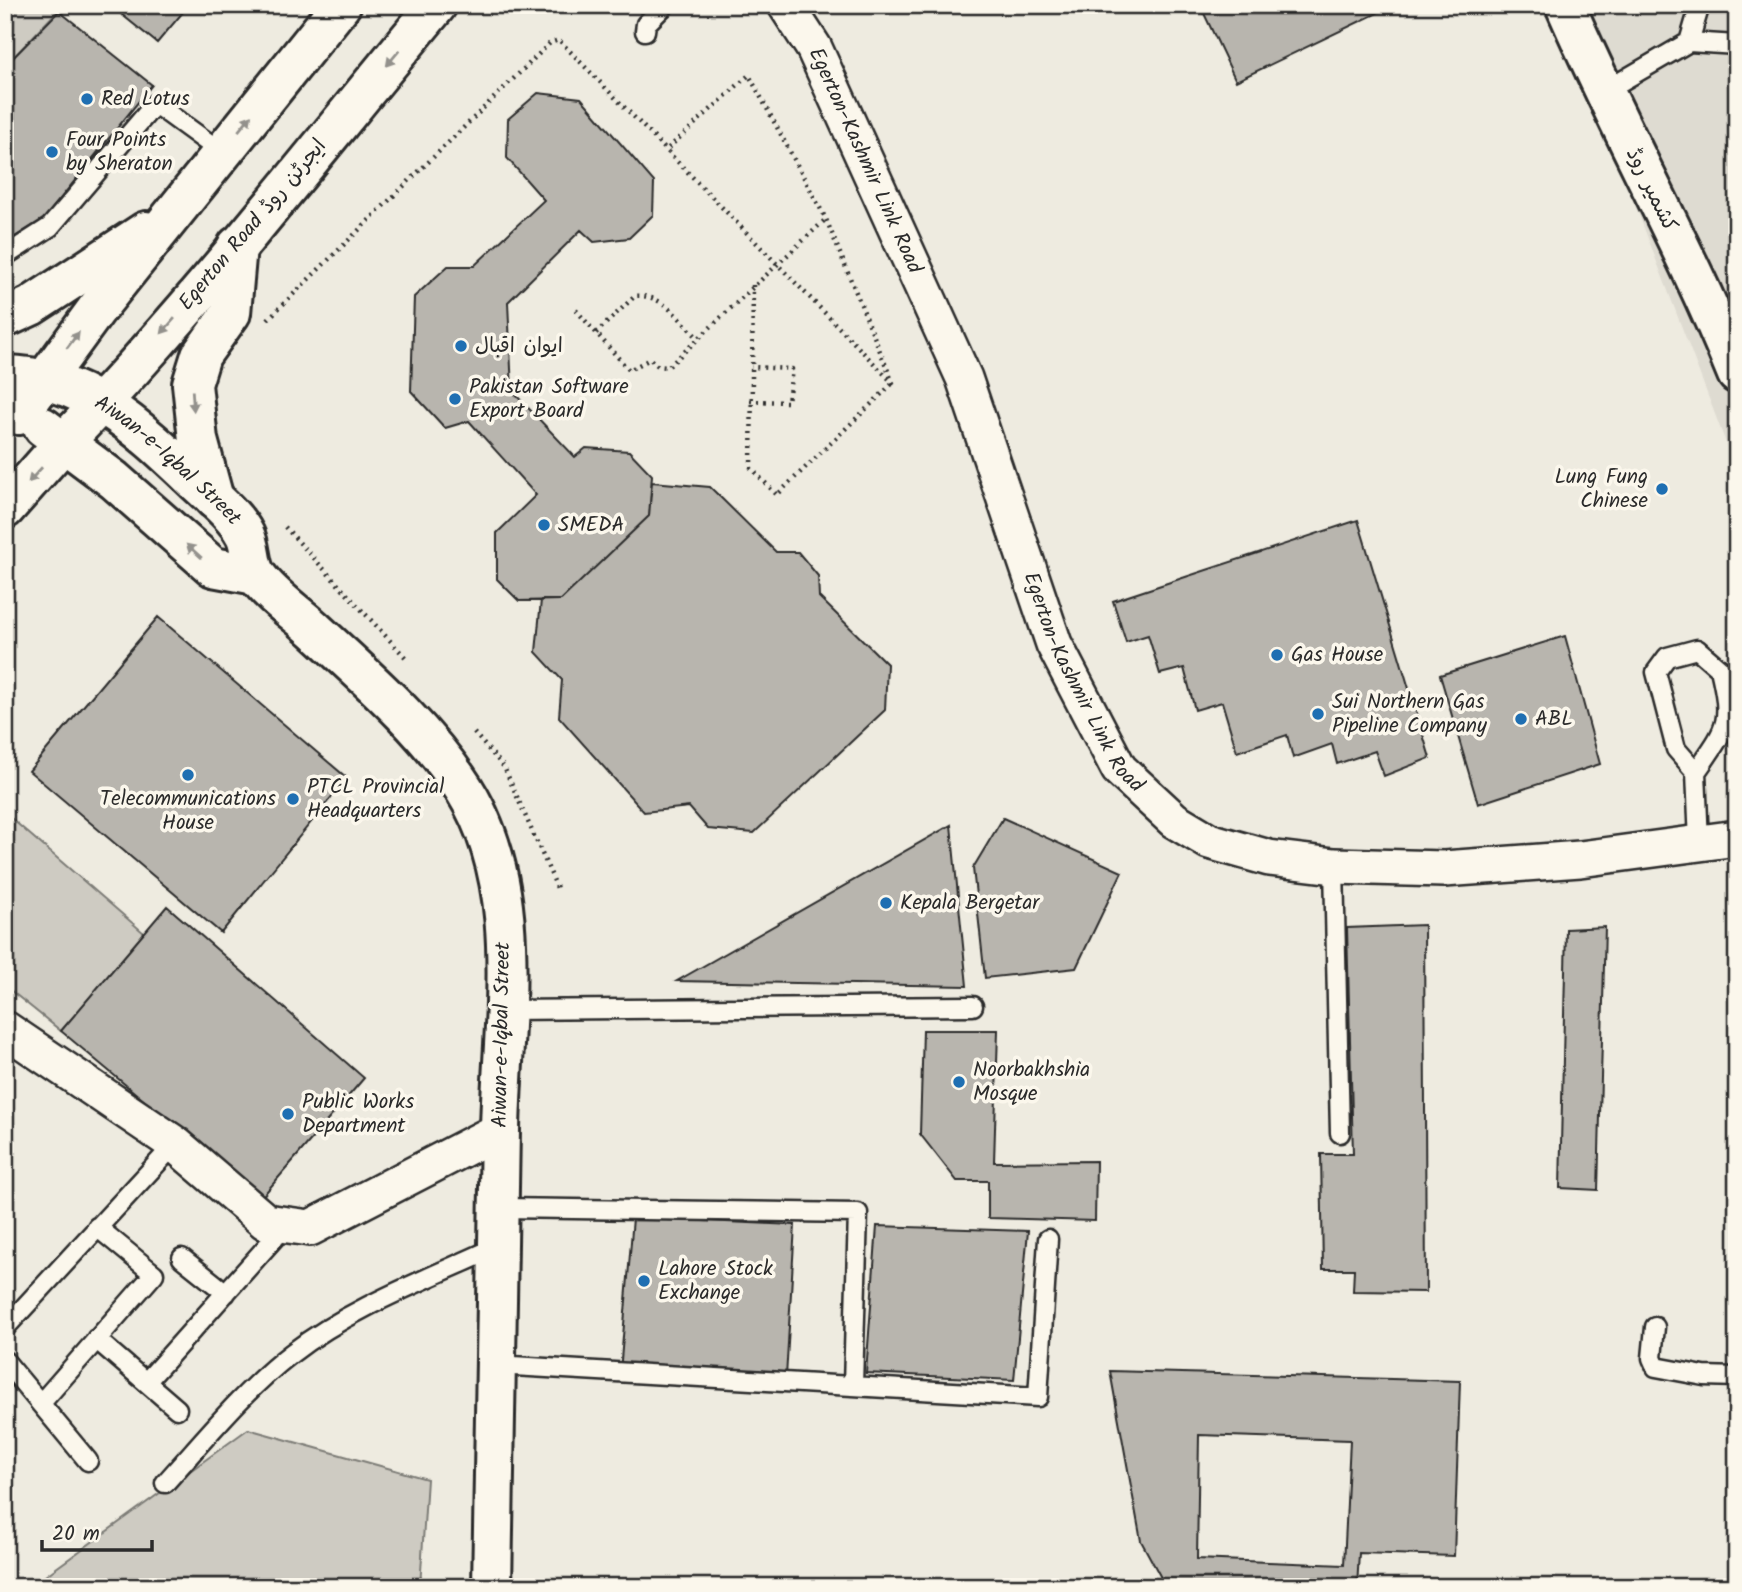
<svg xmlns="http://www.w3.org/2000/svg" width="1742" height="1592" font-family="Kalam,'Playpen Sans Arabic',sans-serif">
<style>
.built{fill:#dedbd1}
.green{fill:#cecbc2;stroke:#7c7b76;stroke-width:2}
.building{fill:#b8b5ae;stroke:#2b2b2b;stroke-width:2;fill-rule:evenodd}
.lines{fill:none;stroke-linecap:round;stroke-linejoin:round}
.service-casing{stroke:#2b2b2b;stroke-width:23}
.minor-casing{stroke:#2b2b2b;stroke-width:40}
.tertiary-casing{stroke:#2b2b2b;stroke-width:44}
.secondary-casing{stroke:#2b2b2b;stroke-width:44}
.path{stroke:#2b2b2b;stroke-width:4.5;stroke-dasharray:2 5;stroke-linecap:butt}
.service{stroke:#fbf7ec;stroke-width:18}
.minor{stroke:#fbf7ec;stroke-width:35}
.tertiary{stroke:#fbf7ec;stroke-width:38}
.secondary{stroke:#fbf7ec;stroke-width:38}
.oneway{fill:#93918c}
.poi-dot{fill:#1f6fb2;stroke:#fbf7ec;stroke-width:2.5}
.labels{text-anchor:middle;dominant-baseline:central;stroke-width:7;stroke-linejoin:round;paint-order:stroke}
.poi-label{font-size:21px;fill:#2b2b2b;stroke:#fbf7ec;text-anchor:start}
.street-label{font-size:21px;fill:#2b2b2b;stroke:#fbf7ec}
</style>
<rect width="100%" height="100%" fill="#eeebe0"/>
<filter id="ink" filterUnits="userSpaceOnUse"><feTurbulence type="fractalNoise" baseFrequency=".0143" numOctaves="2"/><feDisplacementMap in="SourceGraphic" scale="14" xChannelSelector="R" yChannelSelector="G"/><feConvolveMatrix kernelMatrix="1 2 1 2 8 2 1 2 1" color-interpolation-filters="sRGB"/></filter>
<g filter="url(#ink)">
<!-- built -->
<path class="built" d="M 1559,5 L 1737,5 L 1737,472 Z"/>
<!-- green -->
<path class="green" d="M 5,5 L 63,5 L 5,66 Z
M 5,813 L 144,933 L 61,1031 L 5,986 Z
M 248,1429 L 427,1479 L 420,1587 L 30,1587 Z"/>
<!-- building -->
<path class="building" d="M 110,5 L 189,5 L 157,43 Z
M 1200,5 L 1394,5 L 1236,81 Z
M 59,11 L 152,85 L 44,219 L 5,243 L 5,66 Z
M 538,93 L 581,98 L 654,182 L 653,215 L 629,238 L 594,242 L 581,230 L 508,302 L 512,391 L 575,457 L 586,448 L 629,451 L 652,475 L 649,516 L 561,600 L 519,601 L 497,579 L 497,533 L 536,495 L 469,421 L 445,428 L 411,391 L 414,297 L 448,266 L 474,266 L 544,200 L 507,158 L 508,119 Z
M 652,482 L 710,487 L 776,552 L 798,552 L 818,576 L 819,597 L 887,664 L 885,710 L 754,833 L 708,829 L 689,807 L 644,812 L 559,717 L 562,680 L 536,652 L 541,600 L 561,600 L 649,516 Z
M 1358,520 L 1430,758 L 1384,776 L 1375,751 L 1337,764 L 1332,744 L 1293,758 L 1287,735 L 1237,752 L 1222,702 L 1195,710 L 1184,668 L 1160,674 L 1148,635 L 1126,642 L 1113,601 Z
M 158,617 L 347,778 L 221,933 L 29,771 Z
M 1565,636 L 1600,764 L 1478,804 L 1440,675 Z
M 1003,818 L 1122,872 L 1076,968 L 985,978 L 973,868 Z
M 951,825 L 967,986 L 677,981 Z
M 167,906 L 364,1078 L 261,1198 L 61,1031 Z
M 1424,925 L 1426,1292 L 1353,1291 L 1354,1269 L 1323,1269 L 1321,1154 L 1353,1154 L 1347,928 Z
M 1605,927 L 1598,1190 L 1560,1188 L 1566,929 Z
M 923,1030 L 998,1030 L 994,1162 L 1096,1161 L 1095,1221 L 988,1218 L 988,1181 L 957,1181 L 920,1134 Z
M 633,1218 L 795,1225 L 786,1377 L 620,1372 Z
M 877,1226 L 1028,1231 L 1014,1380 L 866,1373 Z
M 1110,1371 L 1460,1381 L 1454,1556 L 1359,1553 L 1357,1587 L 1166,1587 L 1141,1541 ZM 1199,1435 L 1350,1440 L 1344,1565 L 1197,1559 Z"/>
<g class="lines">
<!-- service casing -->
<g class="service-casing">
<path id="service" d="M 645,31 L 646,24 L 665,5
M 1689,42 L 1737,45
M 1603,92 L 1689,42 L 1700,5
M 5,256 L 50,227 L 155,104 L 221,152
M 1696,772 C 1727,727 1733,724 1720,669 L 1697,649 L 1667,657 L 1656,672 L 1676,749 L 1696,772 L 1699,843
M 1334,866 L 1340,1133
M 505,1010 L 973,1006
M 501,1208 L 858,1213 L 853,1385
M 182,1258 L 226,1293
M 1655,1327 L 1652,1358 L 1656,1367 L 1704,1376 L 1737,1377
M 5,1328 L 175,1144
M 96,1339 L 177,1409
M 5,1361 L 88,1461
M 497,1365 L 1038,1397 L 1048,1239
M 147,1381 L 286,1225
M 41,1403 L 154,1274 L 97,1227
M 165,1483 C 203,1441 246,1388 292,1353 C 353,1306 431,1278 501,1245"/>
</g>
<!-- minor casing -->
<g class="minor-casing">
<g id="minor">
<path id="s1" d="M 786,5 L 814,48 L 964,378 L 1054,644 L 1119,769 L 1174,820 L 1209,841 L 1269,858 L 1334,866 L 1444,869 L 1580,859 L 1737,838"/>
<path d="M 5,1029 L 175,1144 L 266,1222 L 310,1228 L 500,1130"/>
</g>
</g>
<!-- tertiary casing -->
<g class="tertiary-casing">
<path id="tertiary" d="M 1565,5 C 1619,130 1686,248 1737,374
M 5,509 L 65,441"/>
</g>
<!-- secondary casing -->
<g class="secondary-casing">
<g id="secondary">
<path d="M 5,318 L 31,306 L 146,231"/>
<path id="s2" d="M 5,375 C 86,376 141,430 196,482 C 212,497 235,515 245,535 C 251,547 249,565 257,576 C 272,597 298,614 316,631 C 367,678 426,729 464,789 C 527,889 502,1019 500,1130 C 498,1282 496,1434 492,1587"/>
<path d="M 19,415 L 96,310 L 341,5"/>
<path d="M 43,427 L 114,480 L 213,567 L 256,575"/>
<path d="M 65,441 C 198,304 315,151 437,5"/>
<path d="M 214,499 L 198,440 L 192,384 L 201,355 L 231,313 L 237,246"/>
</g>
</g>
<!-- path -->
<path class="path" d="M 753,285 L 751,468 L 777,495 L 893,383
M 576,310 L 629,370 L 650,359 L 658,366 L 668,367 L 826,219
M 268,319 L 550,43 L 559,40 L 893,383 L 826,219 L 749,75 L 666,150
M 596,333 L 635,296 C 662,293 681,321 698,338
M 750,401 L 788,402 L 792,369 L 751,367
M 285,527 L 407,659
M 474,733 L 504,767 L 557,888"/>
<!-- service -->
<use href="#service" class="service"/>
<!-- minor -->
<use href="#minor" class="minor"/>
<!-- tertiary -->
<use href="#tertiary" class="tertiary"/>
<!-- secondary -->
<use href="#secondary" class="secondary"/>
</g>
<!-- one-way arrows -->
<defs><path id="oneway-solid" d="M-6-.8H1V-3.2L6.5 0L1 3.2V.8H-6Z" transform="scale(1.75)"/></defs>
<g class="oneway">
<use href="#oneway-solid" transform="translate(393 58) rotate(130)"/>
<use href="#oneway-solid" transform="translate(245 123) rotate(-51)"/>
<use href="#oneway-solid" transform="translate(168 326) rotate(131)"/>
<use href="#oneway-solid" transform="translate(73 340) rotate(-53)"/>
<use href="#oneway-solid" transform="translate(193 401) rotate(86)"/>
<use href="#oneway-solid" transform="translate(35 475) rotate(132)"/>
<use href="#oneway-solid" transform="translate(194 551) rotate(-138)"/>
</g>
</g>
<!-- markers -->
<g class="poi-dot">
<circle cx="87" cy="99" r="7"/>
<circle cx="52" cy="152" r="7"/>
<circle cx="461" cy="346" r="7"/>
<circle cx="455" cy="399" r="7"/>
<circle cx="1662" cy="489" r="7"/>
<circle cx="544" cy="525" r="7"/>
<circle cx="1277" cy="655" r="7"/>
<circle cx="1318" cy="714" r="7"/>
<circle cx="1521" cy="719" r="7"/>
<circle cx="188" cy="775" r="7"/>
<circle cx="293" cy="799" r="7"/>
<circle cx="886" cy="903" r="7"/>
<circle cx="959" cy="1082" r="7"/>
<circle cx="288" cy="1114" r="7"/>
<circle cx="644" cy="1281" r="7"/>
</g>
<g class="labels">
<!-- poi labels -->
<g class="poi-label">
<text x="101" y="99">Red Lotus</text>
<text x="66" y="140">Four Points<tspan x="66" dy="24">by Sheraton</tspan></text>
<text x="475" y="346">ایوان اقبال</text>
<text x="469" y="387">Pakistan Software<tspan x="469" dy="24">Export Board</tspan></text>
<text x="1648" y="477" text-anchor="end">Lung Fung<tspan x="1648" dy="24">Chinese</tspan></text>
<text x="558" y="525">SMEDA</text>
<text x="1291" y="655">Gas House</text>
<text x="1332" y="702">Sui Northern Gas<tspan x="1332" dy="24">Pipeline Company</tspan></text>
<text x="1535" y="719">ABL</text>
<text x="307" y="787">PTCL Provincial<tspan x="307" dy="24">Headquarters</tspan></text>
<text x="188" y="799" text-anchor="middle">Telecommunications<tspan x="188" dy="24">House</tspan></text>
<text x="900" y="903">Kepala Bergetar</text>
<text x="973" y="1070">Noorbakhshia<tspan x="973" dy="24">Mosque</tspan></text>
<text x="302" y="1102">Public Works<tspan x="302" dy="24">Department</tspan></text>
<text x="658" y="1269">Lahore Stock<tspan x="658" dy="24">Exchange</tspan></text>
</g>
<!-- street labels -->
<g class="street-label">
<text stroke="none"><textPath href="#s1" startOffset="175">Egerton-Kashmir Link Road</textPath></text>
<text transform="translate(1651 190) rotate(64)">کشمیر روڈ</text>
<text transform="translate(253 225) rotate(-50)">Egerton Road ایجرٹن روڈ</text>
<text stroke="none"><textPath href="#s2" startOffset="189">Aiwan-e-Iqbal Street</textPath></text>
<text stroke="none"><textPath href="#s1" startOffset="742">Egerton-Kashmir Link Road</textPath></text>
<text transform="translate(502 1035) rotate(-89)">Aiwan-e-Iqbal Street</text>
</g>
</g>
<!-- margin -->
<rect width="1742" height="1592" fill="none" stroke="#fbf7ec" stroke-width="28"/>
<rect x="14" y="14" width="1714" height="1564" fill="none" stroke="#2b2b2b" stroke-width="2.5" filter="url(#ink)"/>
<!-- scale -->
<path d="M42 1540v10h110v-10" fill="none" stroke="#2b2b2b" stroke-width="3.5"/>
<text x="52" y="1540" font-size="21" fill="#2b2b2b" stroke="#fbf7ec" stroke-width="5" paint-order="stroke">20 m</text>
</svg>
